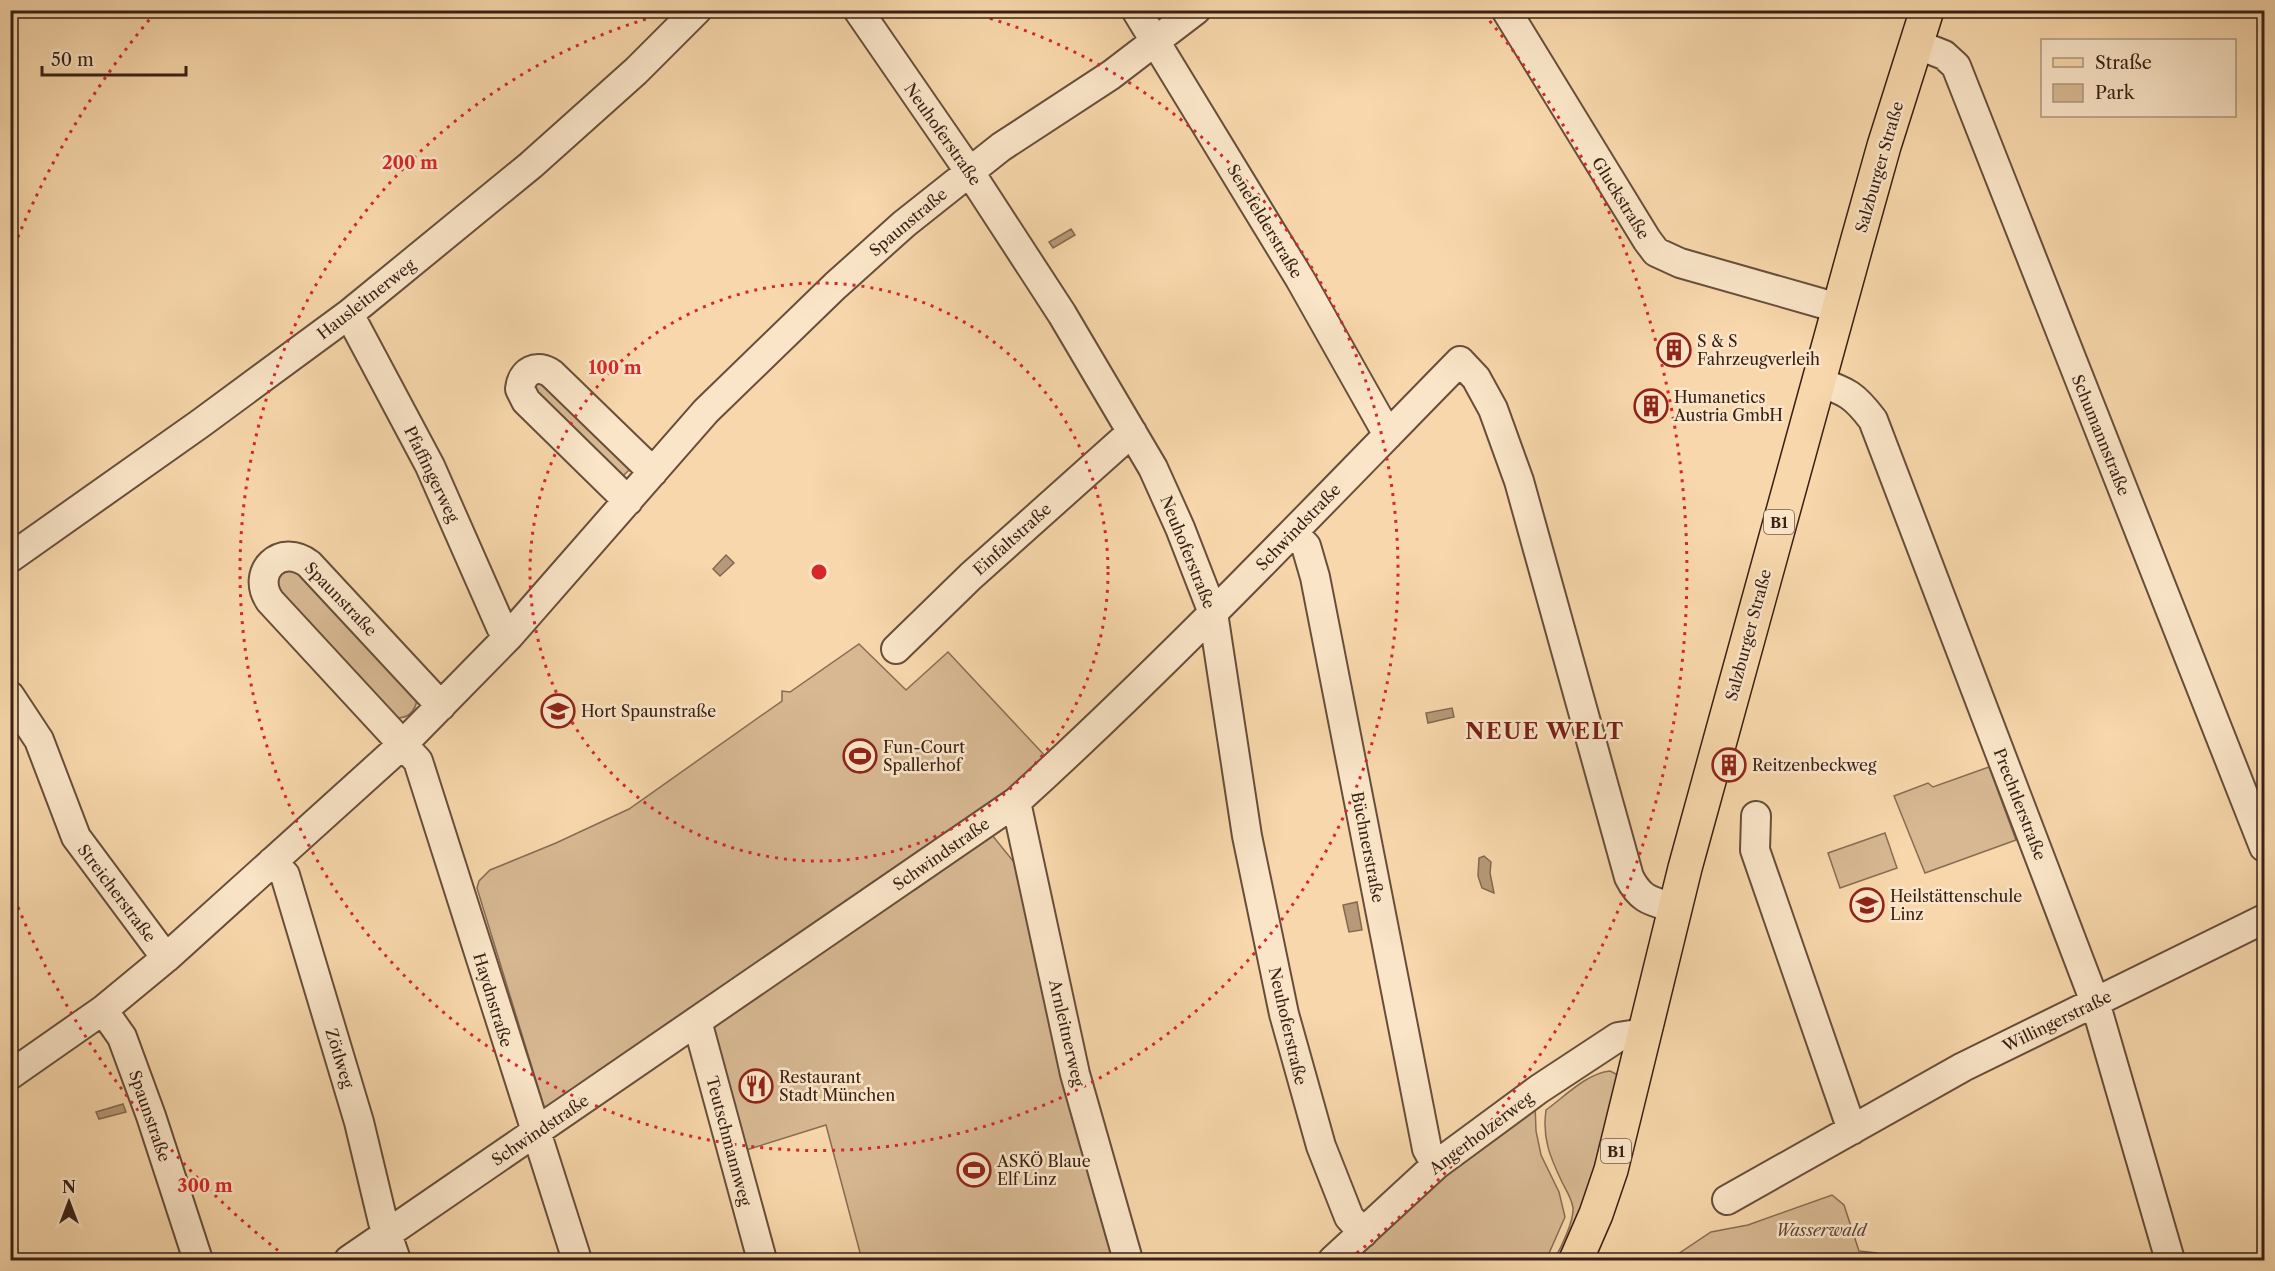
<svg xmlns="http://www.w3.org/2000/svg" width="2275" height="1271" font-family="'Libre Caslon Text',serif">
<style>
.green{fill:#d7b892;stroke:#886c54;stroke-width:1.5}
.water{fill:#b69978;stroke:#846950;stroke-width:1.5}
.lines{fill:none;stroke-linecap:round;stroke-linejoin:round}
.minor-casing{stroke:#684e3a;stroke-width:32}
.major-casing{stroke:#382015;stroke-width:36}
.minor{stroke:#fae5c8;stroke-width:28}
.major{stroke:#f7d7ab;stroke-width:33}
.ring{fill:none;stroke:#d62828;stroke-width:3;stroke-dasharray:3 6}
.labels{text-anchor:middle;dominant-baseline:central;stroke-width:5;stroke-linejoin:round;paint-order:stroke}
.shield{fill:#fae5c8;stroke:#725b4b;stroke-width:1.5}
.shield-label{font-size:15px;font-weight:bold;fill:#382015}
.street-label{font-size:16px;fill:#382015;stroke:#fae5c8}
.poi-label{font-size:16px;fill:#382015;stroke:#fae5c8;text-anchor:start}
.park-label{font-size:16px;font-style:italic;fill:#604634;stroke:#fae5c8}
.district-label{font-size:22px;font-weight:bold;letter-spacing:1.5px;fill:#7a1f14;stroke:#fae5c8}
.centre{fill:#d62828;stroke:#fae5c8;stroke-width:3}
.ring-label{font-size:18px;text-anchor:middle;font-weight:bold;fill:#d62828;stroke:#fae5c8;stroke-width:5;stroke-linejoin:round;paint-order:stroke}
</style>
<rect width="100%" height="100%" fill="#f7d7ab"/>
<filter id="stains"><feTurbulence type="fractalNoise" baseFrequency=".00333" numOctaves="4"/><feColorMatrix values="0 0 0 0 .2 0 0 0 0 .09 0 0 0 0 .02 0 0 0 .5 -.17"/></filter>
<radialGradient id="worn" r=".72"><stop offset=".6" stop-color="#630" stop-opacity="0"/><stop offset="1" stop-color="#630" stop-opacity=".3"/></radialGradient>
<!-- green -->
<path class="green" d="M 538,380 L 631,468 L 622,477 L 534,398 L 533,386 Z
M 297,567 L 417,700 C 415,711 409,718 397,718 L 278,593 L 277,576 L 281,571 Z
M 859,644 L 906,690 L 948,652 L 1048,759 L 1012,793 L 901,870 L 915,890 L 992,835 L 1022,872 L 1119,1260 L 862,1260 L 826,1125 L 743,1151 L 704,1005 L 546,1113 L 477,888 L 479,881 L 490,870 L 556,843 L 629,809 L 782,701 L 782,691 L 790,692 Z
M 1989,767 L 2016,840 L 1925,873 L 1894,796 L 1928,783 L 1933,787 Z
M 1885,833 L 1897,868 L 1840,888 L 1828,853 Z
M 1610,1071 L 1616,1074 L 1620,1083 L 1618,1100 L 1563,1260 L 1554,1260 C 1561,1248 1574,1221 1573,1208 C 1572,1199 1566,1190 1562,1182 C 1550,1157 1542,1138 1546,1110 C 1564,1097 1587,1073 1610,1071 Z
M 1535,1103 L 1536,1131 L 1541,1155 L 1559,1192 L 1565,1217 L 1546,1260 L 1349,1260 L 1455,1161 Z
M 1832,1195 L 1844,1205 L 1859,1251 L 1877,1253 L 1880,1260 L 1669,1260 L 1711,1232 L 1748,1225 Z"/>
<!-- water -->
<path class="water" d="M 1071,229 L 1075,235 L 1053,248 L 1049,242 Z
M 726,555 L 734,563 L 720,576 L 713,569 Z
M 1452,708 L 1454,717 L 1428,723 L 1426,713 Z
M 1484,856 L 1491,862 L 1490,873 L 1494,893 L 1482,888 L 1478,876 L 1479,858 Z
M 1357,902 L 1362,930 L 1349,932 L 1343,905 Z
M 123,1104 L 126,1112 L 99,1119 L 96,1112 Z"/>
<g class="lines">
<!-- minor casing -->
<g class="minor-casing">
<path id="minor" d="M 858,10 L 969,171 L 1062,314 L 1153,468 L 1180,528 L 1213,613 L 1247,836 L 1284,1014 L 1321,1146 L 1349,1217 L 1363,1233
M 1136,10 L 1300,279 L 1388,435
M 1506,10 L 1647,240 L 1656,252 L 1680,263 L 1838,308
M 1916,44 L 1944,55 L 1956,66 L 2264,847
M 349,314 L 430,466 L 501,627 L 509,636
M 1818,382 C 1847,391 1855,396 1873,420 L 2095,1002 L 2170,1260
M 628,501 L 526,401 L 520,389 C 522,371 537,363 552,374 L 653,472
M 1293,533 L 1306,546 L 1315,577 L 1427,1149 L 1436,1165
M 10,558 L 201,423 L 349,314 L 531,165 L 636,71 L 697,10
M 896,649 L 971,576 L 1132,432
M 10,696 L 39,740 L 76,837 L 166,958
M 441,706 L 309,564 C 281,542 250,572 270,601 L 418,761 L 577,1260
M 1016,802 L 1075,1074 L 1128,1260
M 1756,816 L 1755,850 L 1852,1130
M 272,862 L 285,875 L 359,1122 L 383,1222 L 396,1260
M 103,1010 L 122,1037 L 151,1116 L 198,1260
M 697,1021 L 762,1260
M 10,1075 L 103,1010 L 166,958 L 403,744 L 509,636 L 706,411 L 835,286 L 904,224 L 1001,147 L 1111,75 L 1196,10
M 1727,1200 L 1963,1067 L 2264,919
M 349,1260 L 1016,802 C 1170,662 1314,510 1460,361 L 1476,378 L 1493,409 L 1519,481 L 1629,877 C 1641,901 1652,901 1675,908
M 1333,1260 L 1436,1165 L 1539,1089 L 1618,1037 L 1631,1035 L 1645,1037"/>
</g>
<!-- major casing -->
<g class="major-casing">
<path id="major" d="M 1576,1260 L 1596,1214 L 1611,1170 L 1685,868 L 1856,246 L 1884,146 L 1927,10"/>
</g>
<!-- minor -->
<use href="#minor" class="minor"/>
<!-- major -->
<use href="#major" class="major"/>
</g>
<!-- distance rings -->
<g class="ring">
<circle cx="819" cy="572" r="289"/>
<path d="M964 11A579 579 0 1 1 674 11"/>
<path d="M285 1256A868 868 0 0 1 11 890M11 254A868 868 0 0 1 154 14M1484 14A868 868 0 0 1 1353 1256"/>
</g>
<!-- icons -->
<defs>
<g id="building-ring" transform="scale(1.725)"><circle r="9.5" fill="#fae5c8" stroke="#8f2418" stroke-width="1.5"/><path d="M-4-6H4V6H1V3H-1V6H-4ZM-2.5-4.3h1.7v1.8h-1.7ZM.8-4.3h1.7v1.8H.8ZM-2.5-1h1.7V.8h-1.7ZM.8-1h1.7V.8H.8Z" fill="#8f2418"/></g>
<g id="school-ring" transform="scale(1.725)"><circle r="9.5" fill="#fae5c8" stroke="#8f2418" stroke-width="1.5"/><path d="M0-5L7-2L0 1L-7-2ZM-4 1L0 2.5L4 1V4Q0 6-4 4Z" fill="#8f2418"/></g>
<g id="stadium-ring" transform="scale(1.725)"><circle r="9.5" fill="#fae5c8" stroke="#8f2418" stroke-width="1.5"/><path d="M0-5a6.5 5 0 1 0 0 10a6.5 5 0 1 0 0-10ZM-3.5-1.8h7v3.6h-7Z" fill="#8f2418"/></g>
<g id="restaurant-ring" transform="scale(1.725)"><circle r="9.5" fill="#fae5c8" stroke="#8f2418" stroke-width="1.5"/><path d="M-5-6h1v4h1v-4h1v4h1v-4h1v5L-1.5 .5V6h-2V.5L-5-1ZM5-6V6H3V1.5H1.5Q1.5-4 5-6Z" fill="#8f2418"/></g>
</defs>
<g fill-rule="evenodd">
<use href="#building-ring" x="1674" y="350"/>
<use href="#building-ring" x="1651" y="406"/>
<use href="#school-ring" x="558" y="711"/>
<use href="#stadium-ring" x="860" y="756"/>
<use href="#building-ring" x="1729" y="765"/>
<use href="#school-ring" x="1867" y="905"/>
<use href="#restaurant-ring" x="756" y="1086"/>
<use href="#stadium-ring" x="974" y="1170"/>
</g>
<g class="labels">
<!-- shield labels -->
<g class="shield">
<rect x="1764" y="510" width="30" height="24" rx="4.5"/>
<rect x="1601" y="1139" width="30" height="24" rx="4.5"/>
</g>
<g class="shield-label">
<text x="1779" y="522">B1</text>
<text x="1616" y="1151">B1</text>
</g>
<!-- street labels -->
<g class="street-label">
<text transform="translate(943 134) rotate(55)">Neuhoferstraße</text>
<text transform="translate(1879 167) rotate(-74)">Salzburger Straße</text>
<text transform="translate(1621 198) rotate(58)">Gluckstraße</text>
<text transform="translate(1265 221) rotate(59)">Senefelderstraße</text>
<text transform="translate(908 222) rotate(-40)">Spaunstraße</text>
<text transform="translate(366 299) rotate(-38)">Hausleitnerweg</text>
<text transform="translate(2101 435) rotate(68)">Schumannstraße</text>
<text transform="translate(432 474) rotate(64)">Pfaffingerweg</text>
<text transform="translate(1298 527) rotate(-46)">Schwindstraße</text>
<text transform="translate(1012 539) rotate(-42)">Einfaltstraße</text>
<text transform="translate(1188 552) rotate(68)">Neuhoferstraße</text>
<text transform="translate(341 599) rotate(46)">Spaunstraße</text>
<text transform="translate(1748 635) rotate(-75)">Salzburger Straße</text>
<text transform="translate(2020 804) rotate(69)">Prechtlerstraße</text>
<text transform="translate(1368 847) rotate(79)">Büchnerstraße</text>
<text transform="translate(941 854) rotate(-35)">Schwindstraße</text>
<text transform="translate(117 893) rotate(53)">Streicherstraße</text>
<text transform="translate(493 1000) rotate(73)">Haydnstraße</text>
<text transform="translate(2057 1021) rotate(-26)">Willingerstraße</text>
<text transform="translate(1288 1026) rotate(77)">Neuhoferstraße</text>
<text transform="translate(1067 1033) rotate(77)">Arnleitnerweg</text>
<text transform="translate(340 1058) rotate(73)">Zötlweg</text>
<text transform="translate(150 1116) rotate(71)">Spaunstraße</text>
<text transform="translate(540 1130) rotate(-34)">Schwindstraße</text>
<text transform="translate(1481 1133) rotate(-37)">Angerholzerweg</text>
<text transform="translate(729 1141) rotate(75)">Teutschmannweg</text>
</g>
<!-- poi labels -->
<g class="poi-label">
<text x="1697" y="341">S &amp; S<tspan x="1697" dy="18">Fahrzeugverleih</tspan></text>
<text x="1674" y="397">Humanetics<tspan x="1674" dy="18">Austria GmbH</tspan></text>
<text x="581" y="711">Hort Spaunstraße</text>
<text x="883" y="747">Fun-Court<tspan x="883" dy="18">Spallerhof</tspan></text>
<text x="1752" y="765">Reitzenbeckweg</text>
<text x="1890" y="896">Heilstättenschule<tspan x="1890" dy="18">Linz</tspan></text>
<text x="779" y="1077">Restaurant<tspan x="779" dy="18">Stadt München</tspan></text>
<text x="997" y="1161">ASKÖ Blaue<tspan x="997" dy="18">Elf Linz</tspan></text>
</g>
<!-- park labels -->
<g class="park-label">
<text x="1821" y="1230">Wasserwald</text>
</g>
<!-- district labels -->
<g class="district-label">
<text x="1545" y="731">NEUE WELT</text>
</g>
</g>
<circle cx="819" cy="572" r="9" class="centre"/>
<g class="ring-label">
<text x="410" y="169">200 m</text>
<text x="615" y="374">100 m</text>
<text x="205" y="1192">300 m</text>
</g>
<!-- margin -->
<rect width="2275" height="1271" fill="none" stroke="#f7d7ab" stroke-width="36"/>
<rect x="12" y="12" width="2251" height="1247" fill="none" stroke="#382015" stroke-width="3"/>
<rect x="18" y="18" width="2239" height="1235" fill="none" stroke="#382015" stroke-width="1.5"/>
<!-- legend -->
<rect x="2041" y="39" width="195" height="78" fill="#fae5c8" stroke="#ac9680" stroke-width="1.5"/>
<rect x="2053" y="58" width="30" height="9" fill="#f7d7ab" stroke="#ac9680" stroke-width="1.5"/>
<text x="2095" y="69" font-size="18" fill="#382015">Straße</text>
<rect x="2053" y="84" width="30" height="18" fill="#d7b892" stroke="#ac9680" stroke-width="1.5"/>
<text x="2095" y="99" font-size="18" fill="#382015">Park</text>
<!-- north arrow -->
<g transform="translate(69 1202)" stroke="#fae5c8" stroke-width="4.5" paint-order="stroke">
<path d="M0-4.5L10 22L0 15L-10 22Z" fill="#382015"/>
<text y="-9" font-size="16" font-weight="bold" text-anchor="middle" fill="#382015">N</text>
</g>
<!-- scale -->
<path d="M42 66v9h144v-9" fill="none" stroke="#382015" stroke-width="3"/>
<text x="51" y="66" font-size="18" fill="#382015" stroke="#fae5c8" stroke-width="4.5" paint-order="stroke">50 m</text>
<rect width="100%" height="100%" filter="url(#stains)"/>
<rect width="100%" height="100%" fill="url(#worn)"/>
</svg>
